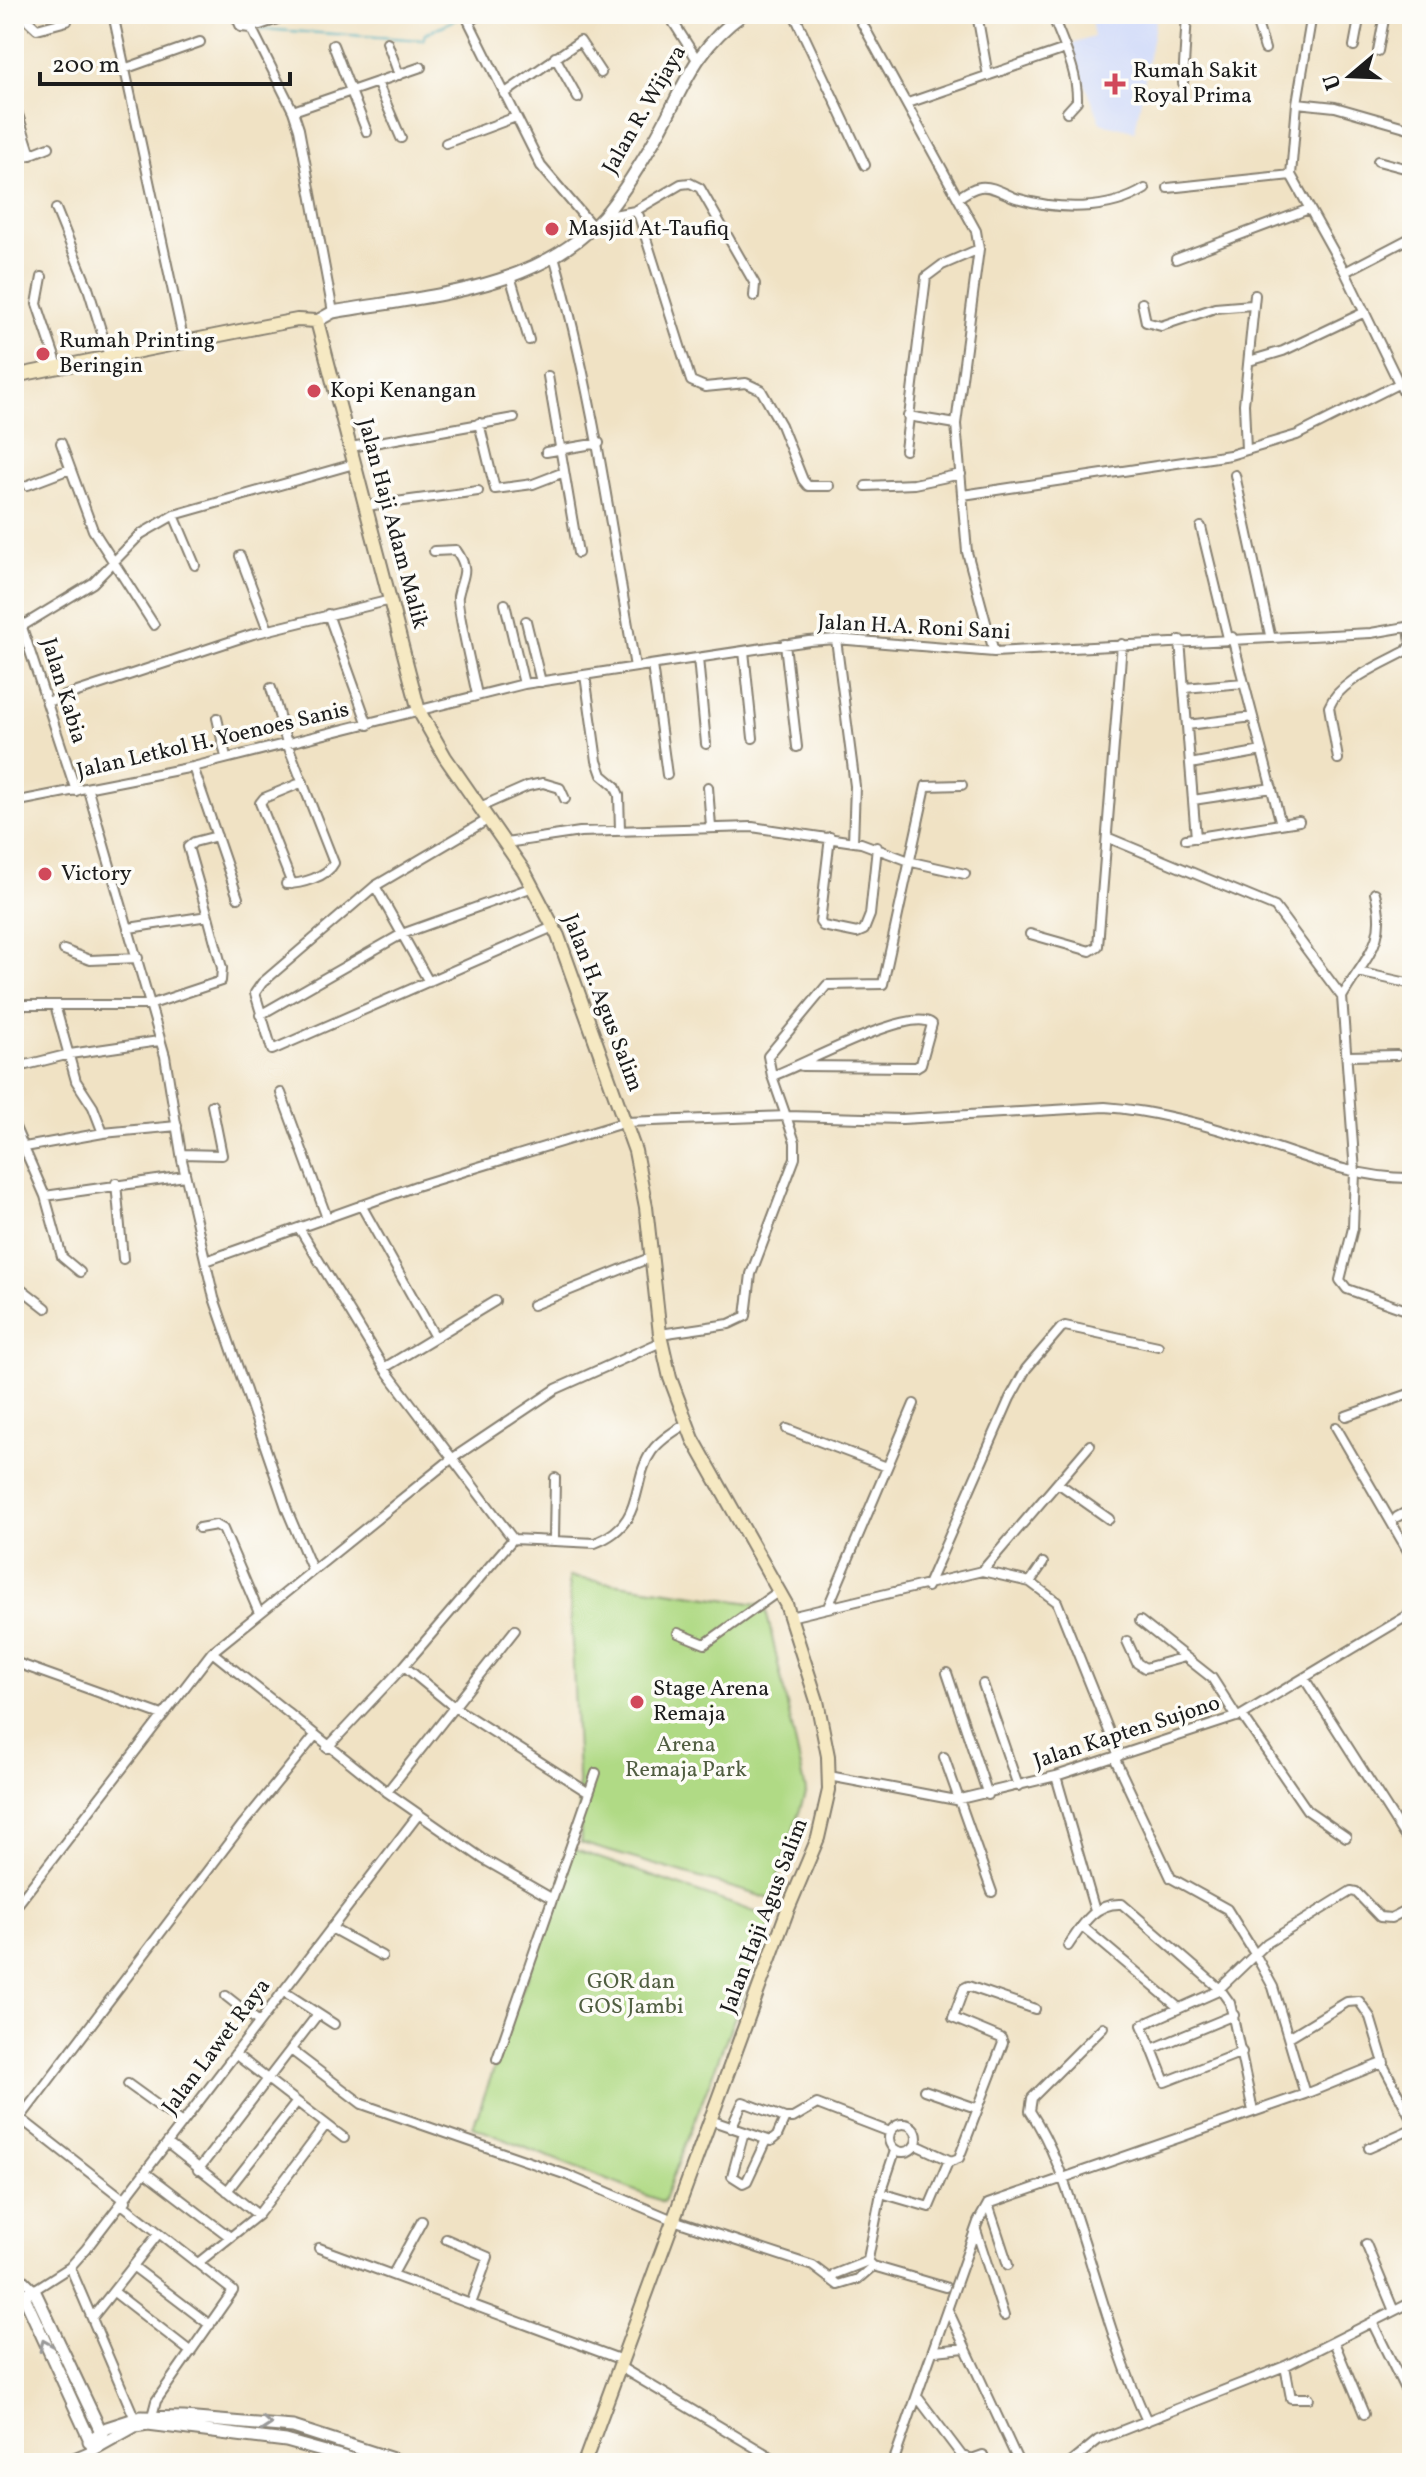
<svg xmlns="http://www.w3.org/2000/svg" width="1426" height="2477" font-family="Vollkorn,serif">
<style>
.built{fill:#d0daf9}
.green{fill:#b0da85;stroke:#667b50;stroke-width:2}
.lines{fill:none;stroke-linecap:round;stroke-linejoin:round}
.stream{stroke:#3caaba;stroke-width:2}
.minor-casing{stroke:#867f70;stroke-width:12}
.tertiary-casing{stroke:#867f70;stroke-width:15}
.secondary-casing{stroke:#867f70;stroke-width:16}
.minor{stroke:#fff;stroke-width:8}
.tertiary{stroke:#fff;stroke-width:11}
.secondary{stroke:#f6e9c3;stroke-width:12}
.oneway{stroke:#999}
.poi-dot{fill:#d1495b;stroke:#fdfcf7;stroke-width:3}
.labels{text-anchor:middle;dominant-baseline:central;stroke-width:7;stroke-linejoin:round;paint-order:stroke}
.poi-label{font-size:22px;fill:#1c1c1c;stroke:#fdfcf7;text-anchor:start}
.street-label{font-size:22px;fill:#1c1c1c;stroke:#fdfcf7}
.park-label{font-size:22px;fill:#505e41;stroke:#fdfcf7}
</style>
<rect width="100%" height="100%" fill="#fdfcf7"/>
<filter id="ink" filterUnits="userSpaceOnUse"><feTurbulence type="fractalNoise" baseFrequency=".0125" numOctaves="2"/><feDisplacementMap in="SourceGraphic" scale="16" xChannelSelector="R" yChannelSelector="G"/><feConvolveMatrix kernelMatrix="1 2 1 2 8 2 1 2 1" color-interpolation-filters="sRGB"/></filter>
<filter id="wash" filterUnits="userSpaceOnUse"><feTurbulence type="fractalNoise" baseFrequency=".006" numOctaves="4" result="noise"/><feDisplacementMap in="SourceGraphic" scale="32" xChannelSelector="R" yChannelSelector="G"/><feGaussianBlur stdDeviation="1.8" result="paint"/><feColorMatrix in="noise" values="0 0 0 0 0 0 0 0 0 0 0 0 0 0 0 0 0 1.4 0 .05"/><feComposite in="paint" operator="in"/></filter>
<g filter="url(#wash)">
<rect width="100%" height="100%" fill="#f0e2c4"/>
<!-- built -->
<path class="built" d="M 1090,14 L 1157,14 L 1135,131 L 1101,123 L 1069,45 L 1094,37 Z"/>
<!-- green -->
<path class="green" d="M 569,1577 L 765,1605 L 806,1791 L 771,1899 L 581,1843 Z
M 573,1849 L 773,1918 L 663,2202 L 473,2127 Z"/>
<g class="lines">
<!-- stream -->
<path class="stream" d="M 261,29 L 423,40 L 425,34 L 461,17"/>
</g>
</g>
<g filter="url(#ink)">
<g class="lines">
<!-- minor casing -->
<g class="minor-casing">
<path id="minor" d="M 21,14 L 37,29 L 67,21
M 113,14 L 184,343
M 235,14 L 241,27 L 251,28 L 254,33 L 293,111 L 299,129 L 333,312
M 465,14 L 541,166 L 592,226
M 668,14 L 696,58
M 794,14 L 865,165
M 857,14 L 976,231 L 979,249 L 956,424 L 967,552 L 994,652
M 977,14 L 988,76
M 1052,14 C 1062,42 1078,71 1077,101 L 1067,112
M 1254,14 L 1265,49
M 1312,14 L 1297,103 L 1291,175 L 1345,272 L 1412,410
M 114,19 L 129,14
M 469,21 L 481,14
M 251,28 L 292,14
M 387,42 L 399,75
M 333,45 L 367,132
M 1354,46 L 1360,14
M 1378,51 L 1385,14
M 555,57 L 578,98
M 124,69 L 200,42
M 377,82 L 401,138
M 1183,83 L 1187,14
M 504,94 L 580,41 L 601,73
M 14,102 L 31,155
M 908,103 L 1065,49
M 1297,103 L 1335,107 L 1412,129
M 293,111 L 421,67
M 446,143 L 516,117
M 14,161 L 49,147
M 1378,161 L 1412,170
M 1168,188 L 1291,175
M 958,198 C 965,193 972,188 980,187 C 992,185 1005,194 1016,198 C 1057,210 1108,212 1145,189
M 56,209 L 88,288 L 110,359
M 635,211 L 681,184 L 690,183 L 700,188 L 755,284 L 754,296
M 603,217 L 635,211 L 639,216 L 691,381 L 705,387 L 746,383 L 761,390 L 781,425 L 803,480 L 808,486 L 829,486
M 554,256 C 593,391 611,529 635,667
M 1176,259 L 1309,209
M 1345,272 L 1412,237
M 510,276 L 529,340
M 42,277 L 37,304 L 59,369
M 1142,303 L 1146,322 L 1161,326 L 1215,308 L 1252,305
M 1249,361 L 1283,351 L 1365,312
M 548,376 L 578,553
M 908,416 L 956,424
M 479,423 L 495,489 L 533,484 L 564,472
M 61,443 L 93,530 L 154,625
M 351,447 L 514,418
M 905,450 L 926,277 L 942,265 L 979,249
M 1246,450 L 1244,404 L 1255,295
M 546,452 L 599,443
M 1235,475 L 1270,635
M 28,485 L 70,469
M 866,486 L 914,484 L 961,474
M 963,495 L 1230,455 L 1297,435 L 1400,383
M 366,506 L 478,491
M 174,515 L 195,565
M 1201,527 L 1228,638
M 434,551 L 456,550 C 471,571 462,576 458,596 C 456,606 474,679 477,695
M 240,556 L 268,630
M 14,603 L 76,791
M 505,604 L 524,684
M 328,614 L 368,725
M 526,621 L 541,682
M 24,625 L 93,583 L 141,534 L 174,515 L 354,464
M 1232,637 L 1281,824
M 836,639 L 855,786 L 853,842
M 1180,640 L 1196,838
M 785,644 L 797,747
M 744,651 L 753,738
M 698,658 L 706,744
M 652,665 L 667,775
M 585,675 L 597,761 L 602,775 L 615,786 L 619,795 L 620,830
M 271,688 L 287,743 L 334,863 C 327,877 301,884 286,884
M 1184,688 L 1244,683
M 47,702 L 253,634 L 391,600
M 217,718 L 226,757
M 1187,725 L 1253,717
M 1338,759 L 1329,707 C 1339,681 1383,664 1406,651 L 1411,644 L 1409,627
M 1190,764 L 1262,751
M 193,767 L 238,898
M 708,787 L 711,827
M 88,790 L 165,1056 L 182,1160 L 214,1298 L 287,1510 L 312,1569
M 1193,800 L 1272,788
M 14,802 L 193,767 L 524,684 L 809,641 L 836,639 L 994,652 L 1371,633 L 1412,626
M 480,807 L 528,786 L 543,783 L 560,788 L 565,799
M 489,819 L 375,886 L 262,983 L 255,993 L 272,1050 L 553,927
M 830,837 L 820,922 L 823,926 L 857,933 L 864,930 L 870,915 L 877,847
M 1109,838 L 1275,907 L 1342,997 L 1355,1172 L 1353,1228 L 1340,1280 L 1347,1289 L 1412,1312
M 1186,839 L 1299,821
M 506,843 L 580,832 L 752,827 L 861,843 L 912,862 L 965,874
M 292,884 L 260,803 L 264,798 L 303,782
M 375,886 L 429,982
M 129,928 L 208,916 L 188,847 L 194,842 L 217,836
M 1030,934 L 1090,951 L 1098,946 L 1122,644
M 64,950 L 90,960 L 138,958
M 1358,972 L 1412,984
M 1342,997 C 1365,957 1389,942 1375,893
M 55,1005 L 76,1081 L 93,1107 L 103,1133
M 14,1009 L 25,1005 L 149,1005 L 221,981 L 222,968 L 208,916
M 260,1015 L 402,934 L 533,887
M 1348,1056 L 1397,1055
M 14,1068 L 70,1054 L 159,1041
M 772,1076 L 768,1056 L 827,985 L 883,984 L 926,786 L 962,785
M 281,1093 L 327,1218
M 14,1125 L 45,1196 L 62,1257 L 80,1272
M 25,1147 L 103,1133 L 177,1126
M 181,1154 L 222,1155 L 212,1105
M 116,1183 L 123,1259
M 45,1196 L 185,1176
M 361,1205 L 435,1337
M 299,1228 L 384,1368 L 513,1539
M 206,1261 L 416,1186 L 626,1122 L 787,1116 L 902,1119 L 1105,1107 C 1158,1111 1211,1126 1262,1143 C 1310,1159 1360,1179 1412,1178
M 14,1283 L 46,1308
M 533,1305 L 652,1257
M 660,1334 L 729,1324 L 746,1316 L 751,1274 L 795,1158 L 795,1142 L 772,1076 C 800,1067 911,1005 932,1024 L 921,1064 L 916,1067 L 802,1066
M 384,1368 L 495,1301
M 1346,1416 L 1412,1393
M 1336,1427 L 1412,1558
M 787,1429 L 887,1467
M 1058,1483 L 1109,1519
M 1397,1517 L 1412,1509
M 199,1528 L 216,1525 L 223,1529 L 259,1613
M 554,1539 L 555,1478
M 982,1571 L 1090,1445
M 1030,1582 L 1043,1563
M 927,1587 L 1010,1398 L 1026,1369 L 1061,1328 L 1065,1326 L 1158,1346
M 828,1607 L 914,1404
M 790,1617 L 982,1571 L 1030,1582 L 1057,1602 L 1119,1756
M 1140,1621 L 1212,1678 L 1237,1717
M 678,1633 L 705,1644 L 779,1591
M 1127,1641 L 1137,1663 L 1145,1668 L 1185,1657
M 212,1652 L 387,1792 L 483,1859 L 551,1898
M 14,1662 L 162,1715
M 404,1666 L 454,1707 L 589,1793
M 947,1673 L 988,1795
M 1304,1678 L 1404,1835 L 1412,1839
M 983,1684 L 1018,1786
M 1242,1715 L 1307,1810 L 1346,1837
M 327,1748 L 404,1666 L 513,1539 L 595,1543 C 647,1523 630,1481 652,1451 C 660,1440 674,1431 686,1424
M 944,1757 L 992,1892
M 1114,1757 L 1171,1878 L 1227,1909 L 1255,1954 L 1273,1987 L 1305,2094
M 829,1776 L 956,1800 L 1056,1776 L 1242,1715 L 1412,1613
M 1056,1776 L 1095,1911
M 387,1792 L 515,1630
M 14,1909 L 212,1652 L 450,1460 L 556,1389 L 661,1342
M 1082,1926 L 1179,2008
M 331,1928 L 382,1956
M 1068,1946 C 1082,1925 1095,1902 1122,1904 L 1220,1989 L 1230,2003 L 1253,2111
M 283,1991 L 334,2024
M 226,1996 L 259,2022
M 1234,2015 L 1152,2049 L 1142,2025 L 1216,1992 L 1267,1943 L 1351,1891 L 1356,1892 L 1380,1917 L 1391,1918 L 1412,1907
M 1103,2027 L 1032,2098 L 1030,2111 C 1056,2150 1069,2196 1084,2241 C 1103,2302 1120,2363 1147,2421
M 1289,2037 L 1347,2002 L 1359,2001 L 1370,2017 L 1384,2063
M 1152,2049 L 1165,2082 L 1242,2052
M 291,2050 L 362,2104 L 567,2175 L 673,2220 L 813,2266 L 838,2285 L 858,2279 L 873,2266 L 868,2261 L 869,2254 L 881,2193 L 895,2151
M 235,2054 L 344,2138
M 497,2059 L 596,1773
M 128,2084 L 182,2123
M 924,2090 L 976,2108
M 20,2118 L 126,2201
M 710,2120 L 771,2141 L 777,2136 L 785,2118 L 793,2118 L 817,2104 L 890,2132
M889 2138a14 14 0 1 1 28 0a14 14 0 1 1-28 0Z
M 14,2126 L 243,1824 L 314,1737
M 731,2128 L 743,2102 L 785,2118
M 744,2132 L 732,2176 L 743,2183 L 747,2181 L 766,2140
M 167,2143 L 258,2215
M 916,2145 L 951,2161 L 959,2158 L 1003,2043 L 1001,2038 L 953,2018 L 964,1988 L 968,1986 L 1035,2009
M 1369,2148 L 1412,2129
M 198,2170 L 318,2014
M 146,2173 L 230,2237
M 227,2191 L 296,2103
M 881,2193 L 929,2207 L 949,2160
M 988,2204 L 1008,2265
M 123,2205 L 233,2291 L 156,2401 L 151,2420
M 976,2230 L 1004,2316
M 446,2239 L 488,2257 L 471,2304
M 1366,2244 L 1394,2311
M 319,2248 L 622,2360
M 198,2263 L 258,2215 L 325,2126
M 873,2266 L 945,2287
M 70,2267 L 135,2419
M 134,2267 L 210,2325
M 14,2270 L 34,2290 L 70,2267 L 86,2249 L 418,1815
M 393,2274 L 422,2221
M 831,2279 L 835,2274 L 868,2261
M 114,2292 L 191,2352
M 948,2310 L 1019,2463
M 92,2318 L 159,2233
M 1372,2322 L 1404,2387
M 1334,2342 L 1364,2414
M 935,2351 L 965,2348
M 1285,2366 L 1291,2398 L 1309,2398
M 620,2367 L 781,2463
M 919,2399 L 962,2456 L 972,2459 L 983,2455
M 61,2463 L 94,2449
M 893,2463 L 978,2222 L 988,2204 L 1305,2094 L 1382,2063 L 1412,2120
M 1070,2463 L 1098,2440 L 1285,2366 L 1412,2302"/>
</g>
<!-- tertiary casing -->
<g class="tertiary-casing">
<path id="tertiary" d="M 317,321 L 333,312 C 425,296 536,291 603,217 C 621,196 637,170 651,146 C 683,93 689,53 743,14
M 23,2294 L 94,2449 L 135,2426 L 148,2424 L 286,2441 L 365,2463
M 14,2299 L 34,2290 L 103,2436
M 89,2441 L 107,2428 L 141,2417 L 184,2418 L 293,2427 L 405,2463"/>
</g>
<!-- secondary casing -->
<g class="secondary-casing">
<path id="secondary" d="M 14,376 L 260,327 L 297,320 L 317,321 L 419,711 L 445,757 L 524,871 L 558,936 L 635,1151 L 646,1207 L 660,1334 L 670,1378 L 693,1439 L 786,1604 L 817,1701 L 828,1756 L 829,1790 L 818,1838 L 788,1909 L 584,2463"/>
</g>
<!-- minor -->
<use href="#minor" class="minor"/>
<!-- tertiary -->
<use href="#tertiary" class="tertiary"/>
<!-- secondary -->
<use href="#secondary" class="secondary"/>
</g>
<!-- one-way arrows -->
<defs><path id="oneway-chevron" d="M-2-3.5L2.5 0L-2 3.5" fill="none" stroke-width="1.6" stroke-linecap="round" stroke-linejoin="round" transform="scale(2)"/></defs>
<g class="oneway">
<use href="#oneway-chevron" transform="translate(45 2345) rotate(-113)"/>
<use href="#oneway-chevron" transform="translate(266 2424) rotate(5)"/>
</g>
</g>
<!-- markers -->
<g class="poi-dot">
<path d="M1111 72h8v8h8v8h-8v8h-8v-8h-8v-8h8z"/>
<circle cx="552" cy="229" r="8"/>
<circle cx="43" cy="354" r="8"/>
<circle cx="314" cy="391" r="8"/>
<circle cx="45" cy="874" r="8"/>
<circle cx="637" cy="1702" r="8"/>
</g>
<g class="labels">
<!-- poi labels -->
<g class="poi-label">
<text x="1133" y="71">Rumah Sakit<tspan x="1133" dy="25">Royal Prima</tspan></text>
<text x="568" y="229">Masjid At-Taufiq</text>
<text x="59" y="341">Rumah Printing<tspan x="59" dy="25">Beringin</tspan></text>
<text x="330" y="391">Kopi Kenangan</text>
<text x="61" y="874">Victory</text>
<text x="653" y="1689">Stage Arena<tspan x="653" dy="25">Remaja</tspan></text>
</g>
<!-- street labels -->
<g class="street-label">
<text transform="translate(645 110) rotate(-60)">Jalan R. Wijaya</text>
<text transform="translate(392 524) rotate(75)">Jalan Haji Adam Malik</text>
<text transform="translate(914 628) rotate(3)">Jalan H.A. Roni Sani</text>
<text transform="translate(63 691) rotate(73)">Jalan Kabia</text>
<text transform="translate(213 741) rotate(-13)">Jalan Letkol H. Yoenoes Sanis</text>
<text transform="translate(602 1003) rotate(69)">Jalan H. Agus Salim</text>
<text transform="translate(1127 1733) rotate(-18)">Jalan Kapten Sujono</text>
<text transform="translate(765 1916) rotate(-69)">Jalan Haji Agus Salim</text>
<text transform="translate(217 2047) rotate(-53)">Jalan Lawet Raya</text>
</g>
<!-- park labels -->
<g class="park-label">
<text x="686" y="1745">Arena<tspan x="686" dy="25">Remaja Park</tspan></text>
<text x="631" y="1982">GOR dan<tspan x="631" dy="25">GOS Jambi</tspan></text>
</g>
</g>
<!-- margin -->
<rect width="1426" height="2477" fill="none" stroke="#fdfcf7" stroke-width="48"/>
<!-- north arrow -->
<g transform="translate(1350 76) rotate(251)" stroke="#fdfcf7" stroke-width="6" paint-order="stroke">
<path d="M0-6L14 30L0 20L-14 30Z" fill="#1c1c1c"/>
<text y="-12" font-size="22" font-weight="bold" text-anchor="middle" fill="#1c1c1c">U</text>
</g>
<!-- scale -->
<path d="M40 72v12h250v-12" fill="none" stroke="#1c1c1c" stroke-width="4"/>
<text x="52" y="72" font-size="24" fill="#1c1c1c" stroke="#fdfcf7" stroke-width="6" paint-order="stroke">200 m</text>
</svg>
